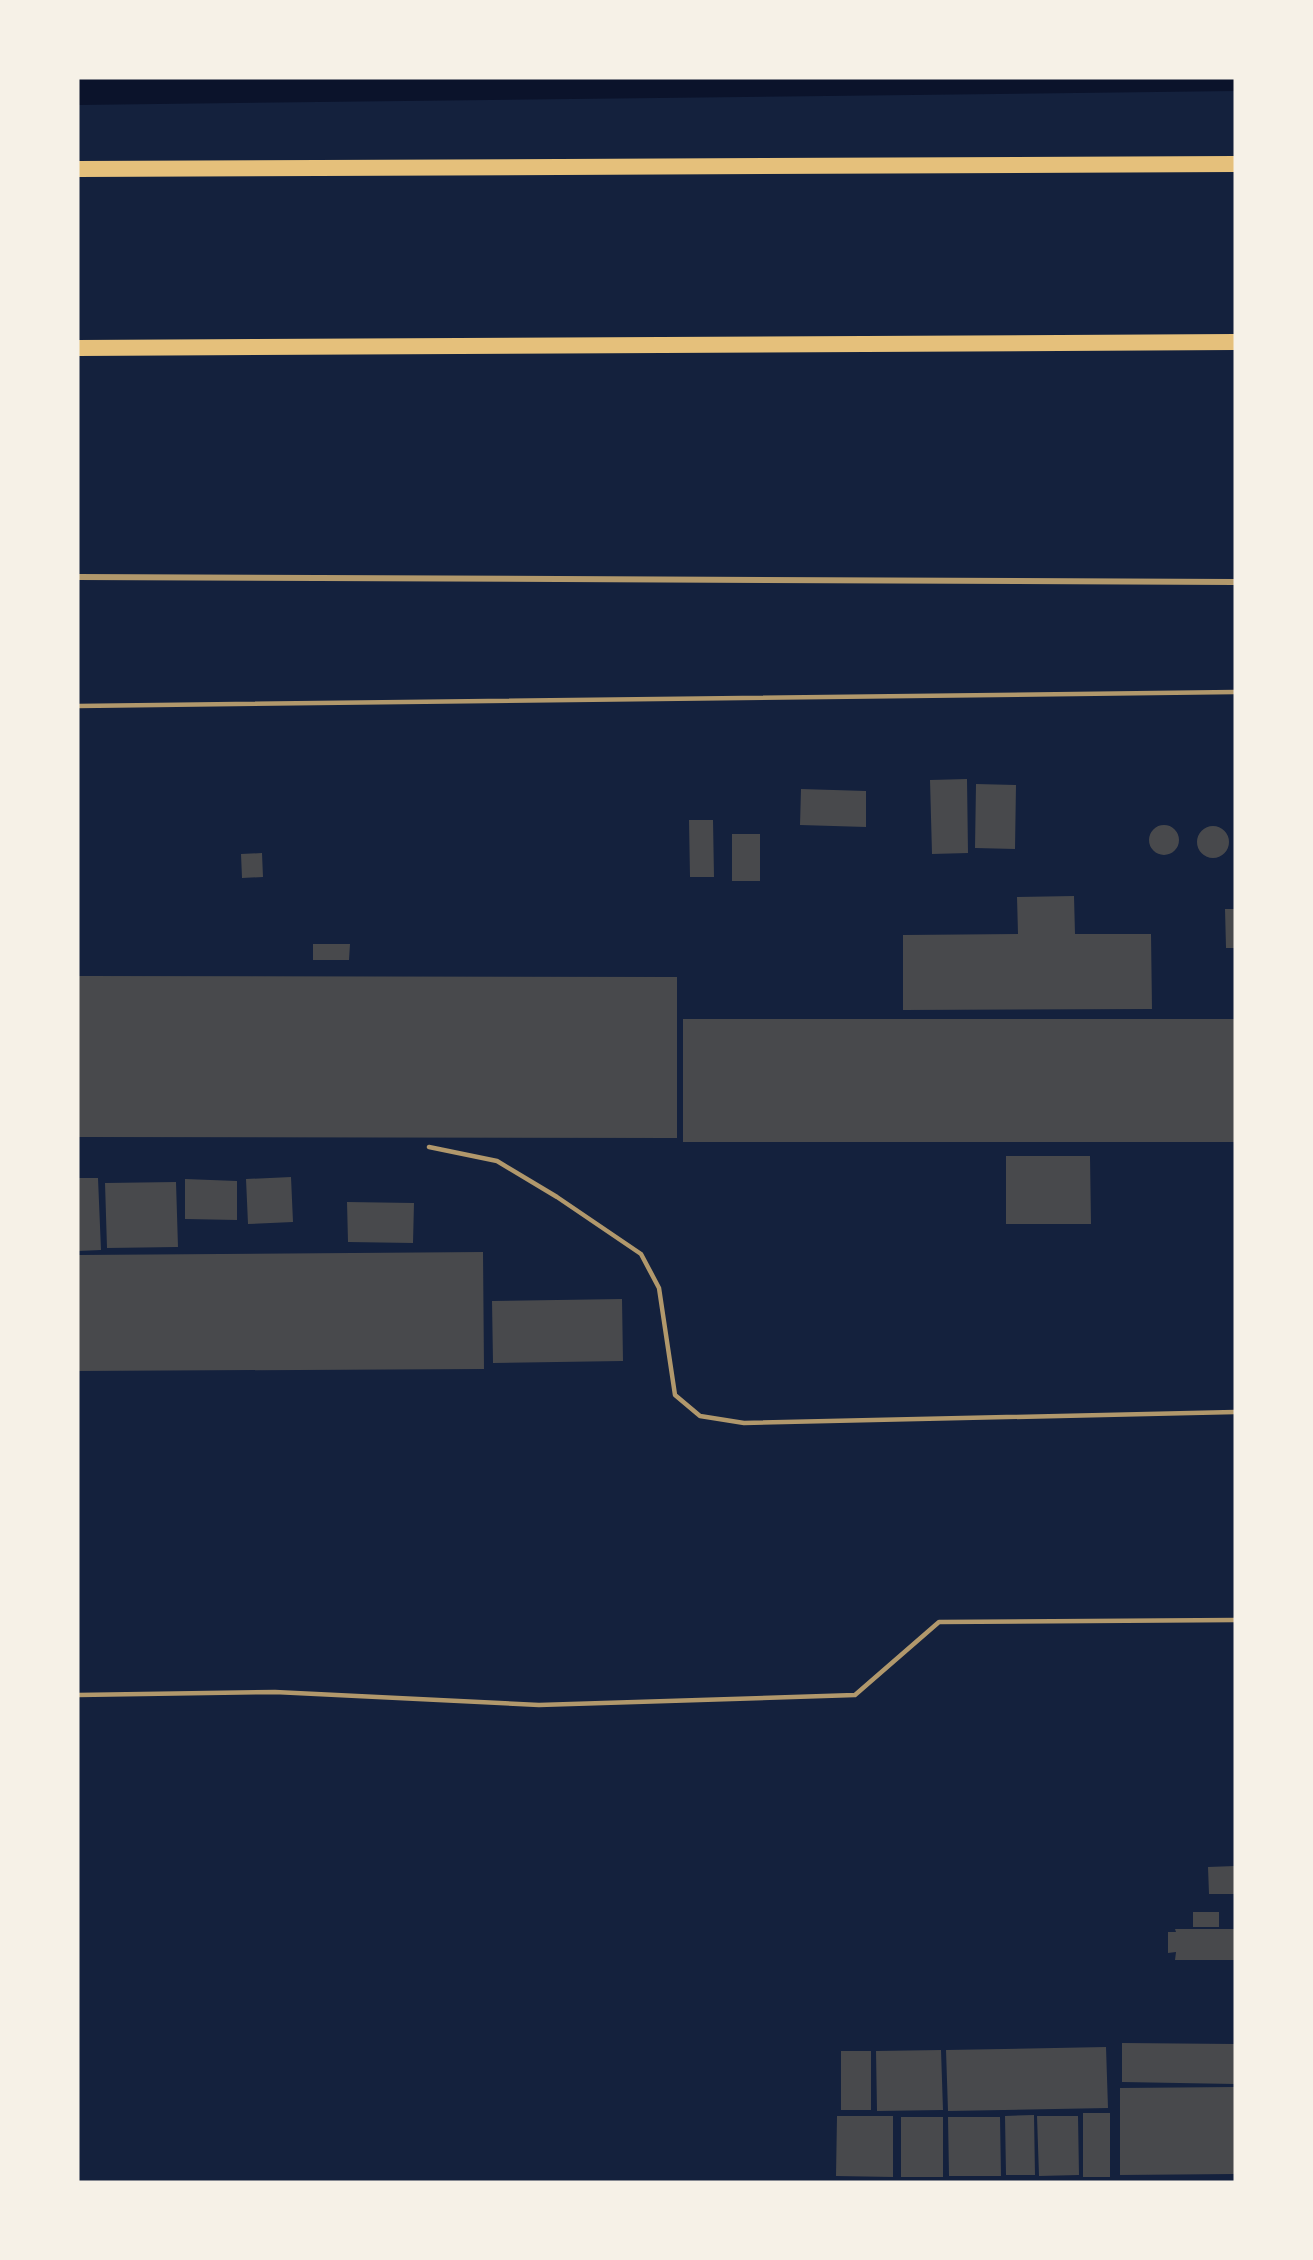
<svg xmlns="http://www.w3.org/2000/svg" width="1313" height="2260" font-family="Inter,sans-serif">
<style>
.water{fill:#0b132b}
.building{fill:#48494c}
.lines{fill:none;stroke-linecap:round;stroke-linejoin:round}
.service{stroke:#b1986c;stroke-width:4.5}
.minor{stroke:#b1986c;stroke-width:6}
.trunk{stroke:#e5c07b;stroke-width:16}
</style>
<rect width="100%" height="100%" fill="#14213d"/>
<!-- water -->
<path class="water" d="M 78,78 L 1235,78 L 1235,91 L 78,105 Z"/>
<!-- building -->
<path class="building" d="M 967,779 L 968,853 L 932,854 L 930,780 Z
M 976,784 L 1016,785 L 1015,849 L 975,848 Z
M 801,789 L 866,791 L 866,827 L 800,825 Z
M 689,820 L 713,820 L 714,877 L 690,877 Z
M1149 840a15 15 0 1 1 30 0a15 15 0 1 1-30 0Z
M1197 842a16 16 0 1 1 32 0a16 16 0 1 1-32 0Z
M 732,834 L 760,834 L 760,881 L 732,881 Z
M 262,853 L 263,877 L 242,878 L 241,854 Z
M 1074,896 L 1075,934 L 1151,934 L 1152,1009 L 903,1010 L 903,935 L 1018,934 L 1017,897 Z
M 1225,909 L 1235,909 L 1235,948 L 1226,948 Z
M 313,944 L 350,944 L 349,960 L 313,960 Z
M 78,976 L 677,977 L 677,1138 L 78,1137 Z
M 683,1019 L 1235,1019 L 1235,1142 L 683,1142 Z
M 1006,1156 L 1090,1156 L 1091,1224 L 1006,1224 Z
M 291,1177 L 293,1222 L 248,1224 L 246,1179 Z
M 78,1178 L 98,1178 L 101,1250 L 78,1251 Z
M 185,1179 L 237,1181 L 237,1220 L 185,1219 Z
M 176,1182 L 178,1247 L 107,1248 L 105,1183 Z
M 347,1202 L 414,1203 L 413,1243 L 348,1242 Z
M 483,1252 L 484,1369 L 78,1371 L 78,1255 Z
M 622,1299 L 623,1361 L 493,1363 L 492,1301 Z
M 1235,1866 L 1235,1894 L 1209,1894 L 1208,1867 Z
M 1193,1912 L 1219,1912 L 1219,1927 L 1193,1927 Z
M 1175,1929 L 1235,1929 L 1235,1960 L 1175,1960 L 1176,1952 L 1168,1953 L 1168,1932 L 1176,1932 Z
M 1122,2043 L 1235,2044 L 1235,2084 L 1122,2082 Z
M 1106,2047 L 1108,2108 L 948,2111 L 946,2050 Z
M 941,2050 L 943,2110 L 877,2111 L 876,2051 Z
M 841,2051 L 871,2051 L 871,2110 L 841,2110 Z
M 1235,2087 L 1235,2174 L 1120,2175 L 1120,2088 Z
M 1083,2113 L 1110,2113 L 1110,2177 L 1083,2177 Z
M 1034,2115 L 1035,2175 L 1006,2175 L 1005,2116 Z
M 837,2116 L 893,2116 L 893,2177 L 836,2176 Z
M 1037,2116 L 1078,2116 L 1079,2175 L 1039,2176 Z
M 901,2117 L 943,2117 L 943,2177 L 901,2177 Z
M 948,2117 L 1000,2117 L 1001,2176 L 949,2176 Z"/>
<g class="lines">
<!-- service -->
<path class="service" d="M 78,706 L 1235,692
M 429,1147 L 497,1161 L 557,1197 L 641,1254 L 659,1288 L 675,1395 L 700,1416 L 744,1423 L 1235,1412
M 78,1695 L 275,1692 L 539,1705 L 855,1695 L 939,1622 L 1235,1620"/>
<!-- minor -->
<path class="minor" d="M 78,577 L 1235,582"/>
<!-- trunk -->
<path class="trunk" d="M 78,169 L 1235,164
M 78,348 L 1235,342"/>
</g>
<!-- border -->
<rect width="1313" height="2260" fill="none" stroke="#f6f1e7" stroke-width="159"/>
</svg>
